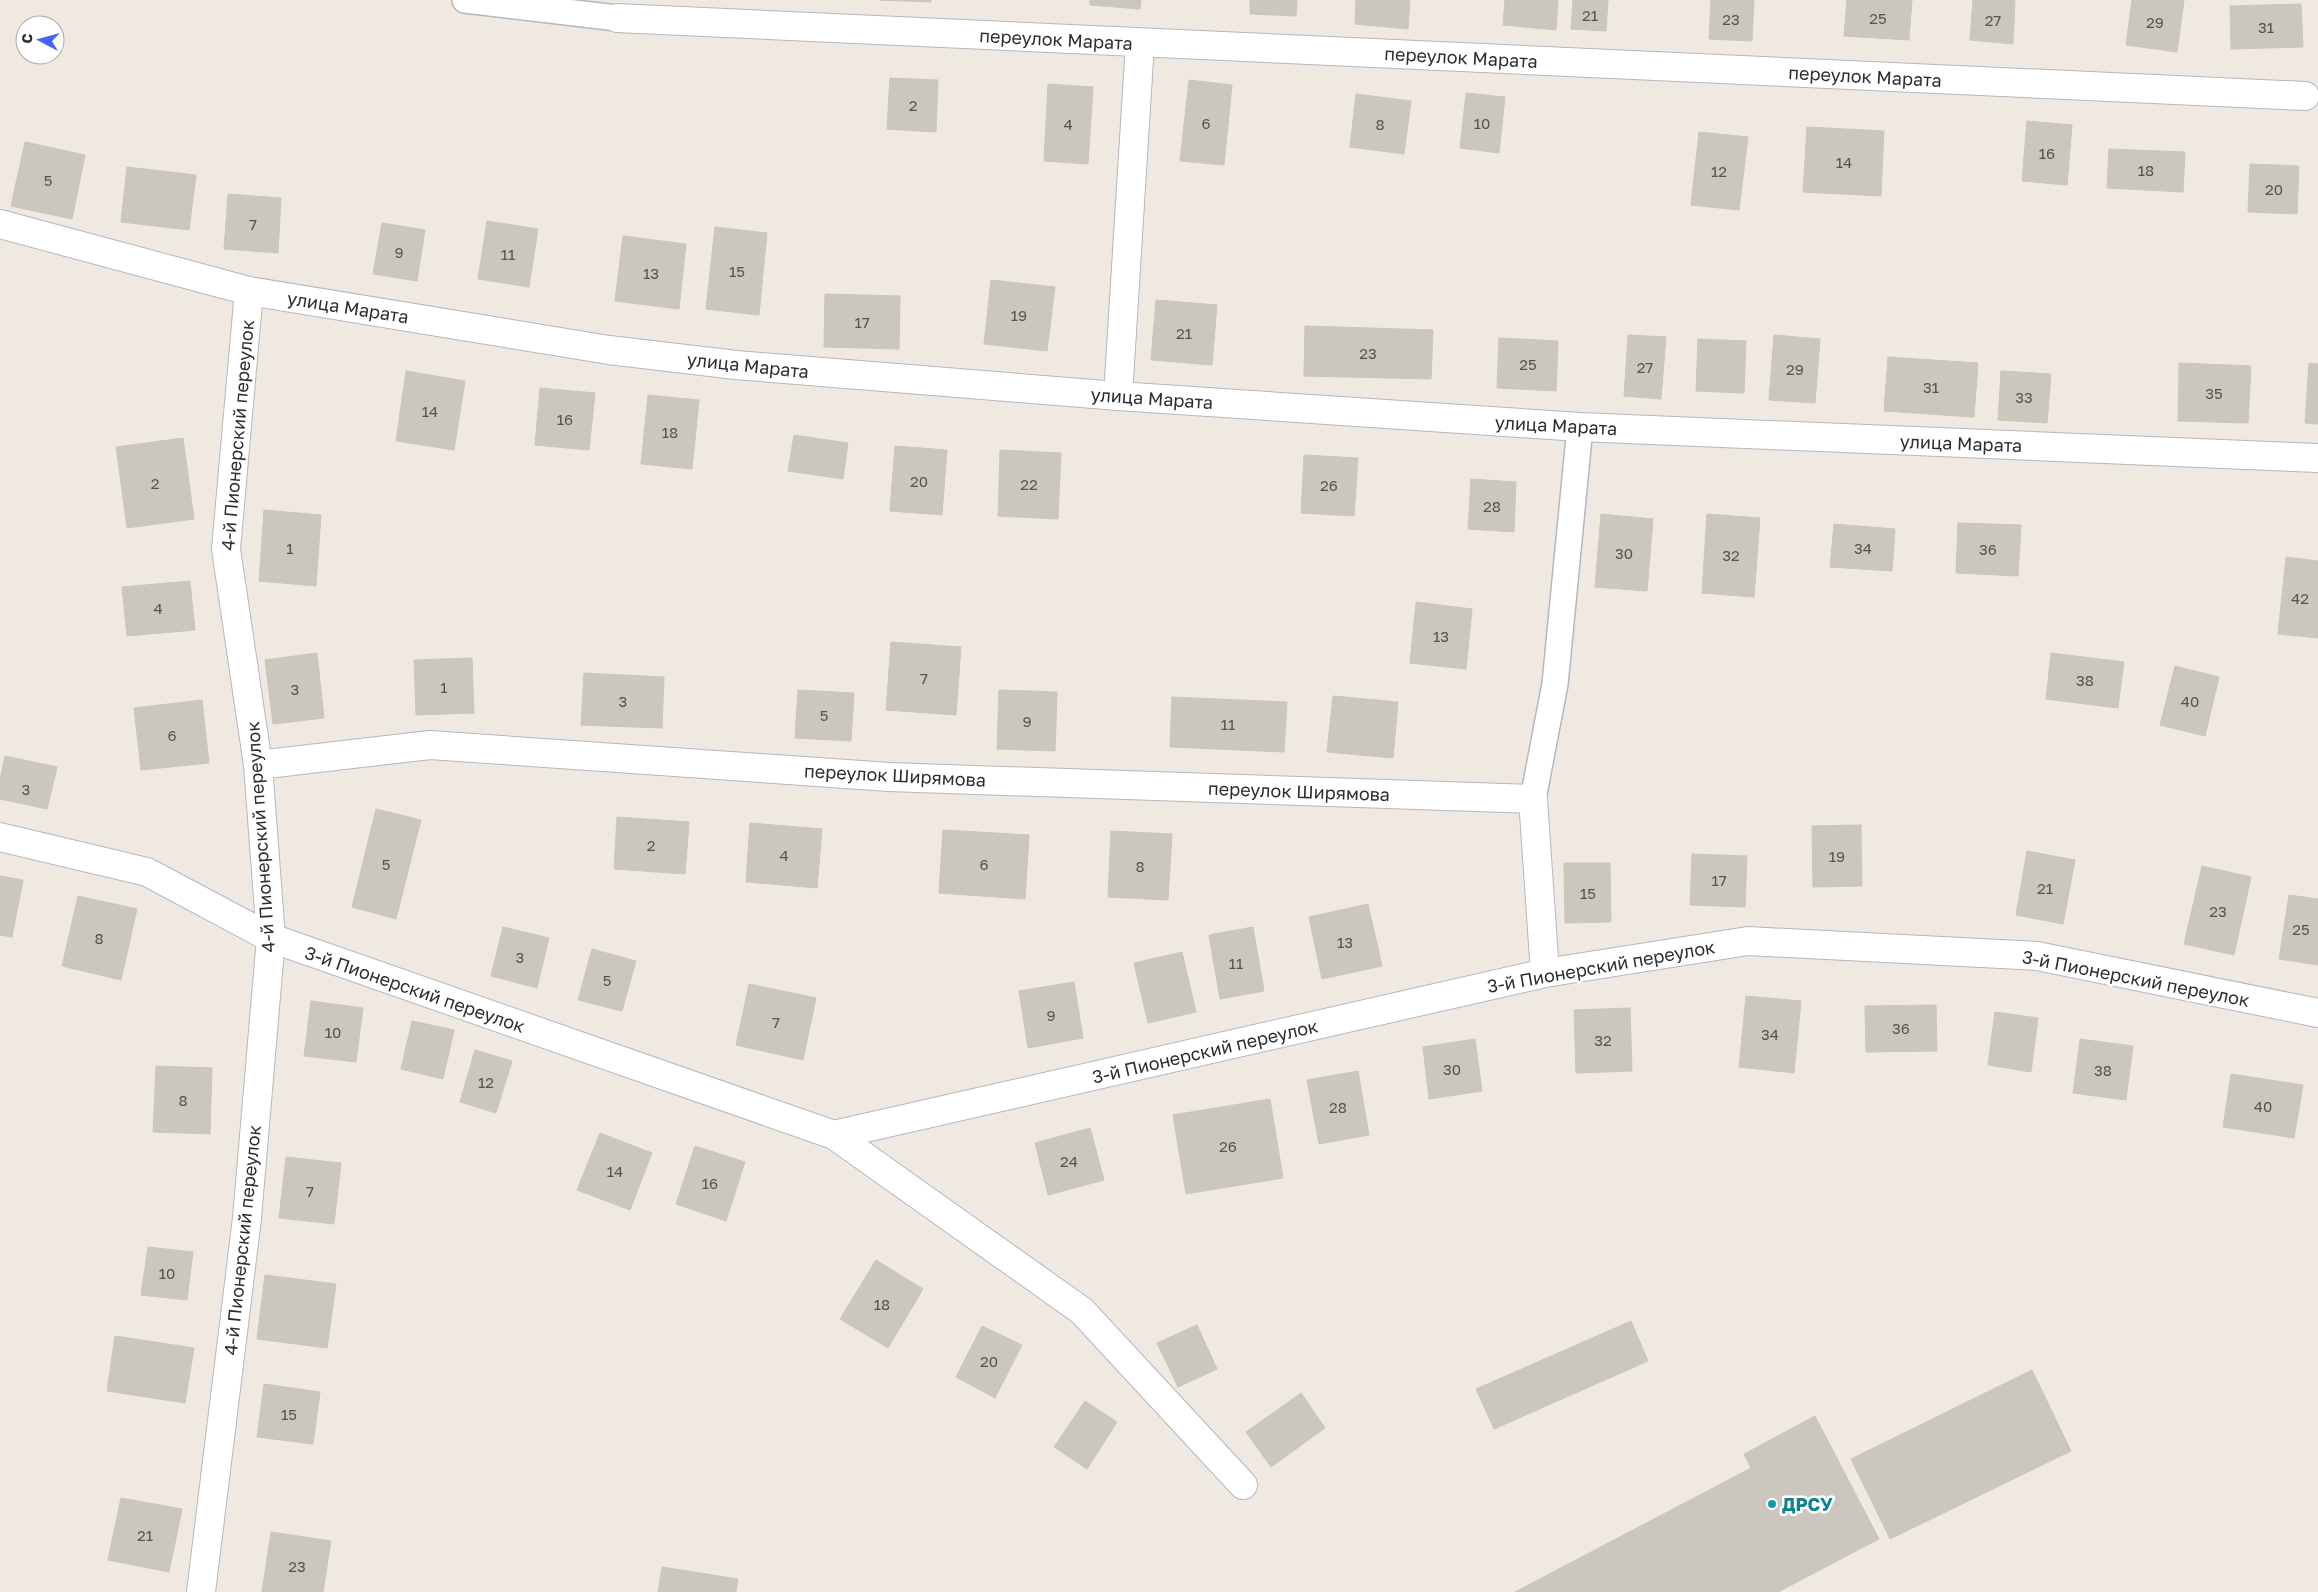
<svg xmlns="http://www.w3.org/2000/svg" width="2318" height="1592" font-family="'Golos Text',sans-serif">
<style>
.building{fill:#cbc7bf;stroke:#cbc5ba}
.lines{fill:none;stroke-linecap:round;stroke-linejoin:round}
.lane-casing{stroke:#b4b7c1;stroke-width:28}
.street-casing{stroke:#b4b7c1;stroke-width:30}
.lane{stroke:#fff;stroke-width:25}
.street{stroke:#fff;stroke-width:28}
.culture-dot{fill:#0f9aa8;stroke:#fff;stroke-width:2}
.labels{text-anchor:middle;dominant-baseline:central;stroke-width:5;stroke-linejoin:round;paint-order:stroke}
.number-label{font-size:15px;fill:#555452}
.street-label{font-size:18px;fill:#2e2e2e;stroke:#fff}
.culture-label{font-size:18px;font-weight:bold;fill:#0d838f;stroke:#fff;text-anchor:start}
</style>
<rect width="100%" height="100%" fill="#efe9e1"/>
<!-- building -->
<path class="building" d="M 879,0 L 931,0 L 931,2 Z
M 1090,0 L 1141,0 L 1140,9 L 1090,5 Z
M 1250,0 L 1297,0 L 1296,16 L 1250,14 Z
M 1356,0 L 1410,0 L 1408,29 L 1355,24 Z
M 1505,0 L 1558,0 L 1556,30 L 1503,25 Z
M 1573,0 L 1608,0 L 1606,31 L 1571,29 Z
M 1711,0 L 1754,0 L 1752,41 L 1709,39 Z
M 1847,0 L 1912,0 L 1909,40 L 1844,36 Z
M 1973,0 L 2015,0 L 2013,44 L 1970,40 Z
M 2132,0 L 2184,0 L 2177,52 L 2126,45 Z
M 2301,4 L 2303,47 L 2231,49 L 2230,6 Z
M 890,78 L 938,80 L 936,132 L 887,129 Z
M 1189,80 L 1232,85 L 1224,165 L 1180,161 Z
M 1048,84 L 1093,87 L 1088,164 L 1044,161 Z
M 1466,93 L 1505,97 L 1499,153 L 1460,148 Z
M 1356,94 L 1411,101 L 1404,154 L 1350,147 Z
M 2027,121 L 2072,125 L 2067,185 L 2022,181 Z
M 1807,127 L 1884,131 L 1881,196 L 1803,192 Z
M 1699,132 L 1748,137 L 1739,210 L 1691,205 Z
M 25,142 L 85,155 L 72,219 L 11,206 Z
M 2109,149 L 2185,152 L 2183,192 L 2107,188 Z
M 2250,164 L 2299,166 L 2297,214 L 2248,212 Z
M 127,167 L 196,175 L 189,230 L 121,222 Z
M 228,194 L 281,198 L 278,253 L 224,249 Z
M 487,221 L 538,229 L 529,287 L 478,279 Z
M 382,223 L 425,230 L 417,281 L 373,274 Z
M 715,227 L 767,233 L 759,315 L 706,309 Z
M 623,236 L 686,244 L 679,309 L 615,301 Z
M 991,280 L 1055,287 L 1047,351 L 984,344 Z
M 825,294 L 900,296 L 899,349 L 824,347 Z
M 1156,300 L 1217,305 L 1212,365 L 1151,360 Z
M 1305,326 L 1433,330 L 1431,379 L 1304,376 Z
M 1628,335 L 1666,337 L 1661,399 L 1624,396 Z
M 1774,335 L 1820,339 L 1815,403 L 1769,400 Z
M 1499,338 L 1558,341 L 1556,391 L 1497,388 Z
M 1698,339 L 1746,341 L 1744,393 L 1696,391 Z
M 1888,357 L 1978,363 L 1974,417 L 1884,411 Z
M 2179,363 L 2251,366 L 2248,423 L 2178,421 Z
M 2309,363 L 2318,364 L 2318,424 L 2305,423 Z
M 406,371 L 465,381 L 454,450 L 396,441 Z
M 2001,371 L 2051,374 L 2047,423 L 1998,420 Z
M 540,388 L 595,393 L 589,450 L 535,445 Z
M 648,395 L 699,400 L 692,469 L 641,464 Z
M 794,435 L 848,443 L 843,479 L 788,471 Z
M 183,438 L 194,519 L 127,528 L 116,447 Z
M 895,446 L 947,450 L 942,515 L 890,511 Z
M 1000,450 L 1061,453 L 1058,519 L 998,516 Z
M 1304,455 L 1358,458 L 1354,516 L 1301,513 Z
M 1471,479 L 1516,482 L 1514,532 L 1468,529 Z
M 264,510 L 321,515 L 316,586 L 259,581 Z
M 1601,514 L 1653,519 L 1647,591 L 1595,587 Z
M 1707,514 L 1760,518 L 1754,597 L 1702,593 Z
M 1958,523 L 2021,525 L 2018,576 L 1956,573 Z
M 1834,524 L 1895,529 L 1892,571 L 1830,567 Z
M 2286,557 L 2318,561 L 2318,638 L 2278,634 Z
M 190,581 L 195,630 L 127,636 L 122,587 Z
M 1416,602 L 1472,609 L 1466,669 L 1410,663 Z
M 891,642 L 961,647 L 956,715 L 886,710 Z
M 317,653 L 324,718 L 273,724 L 265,660 Z
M 2051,653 L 2124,662 L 2118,708 L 2046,699 Z
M 472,658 L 474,713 L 416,715 L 414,660 Z
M 2175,666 L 2219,677 L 2205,736 L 2160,725 Z
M 584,673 L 664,677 L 662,728 L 581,725 Z
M 798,690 L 854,693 L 851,741 L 795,738 Z
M 999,690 L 1057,692 L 1055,751 L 997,749 Z
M 1333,696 L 1398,702 L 1393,758 L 1327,752 Z
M 1172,697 L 1287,702 L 1284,752 L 1170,747 Z
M 202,700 L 209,763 L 141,770 L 134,708 Z
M 5,756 L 57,767 L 47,809 L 0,799 L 0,780 Z
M 376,809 L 421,820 L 396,919 L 352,907 Z
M 617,817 L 689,822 L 685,874 L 614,869 Z
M 750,823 L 822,829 L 817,888 L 746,882 Z
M 1861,825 L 1862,886 L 1813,887 L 1812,826 Z
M 943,830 L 1029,835 L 1025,899 L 939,893 Z
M 1111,831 L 1172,834 L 1168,900 L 1108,897 Z
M 2027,851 L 2075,860 L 2063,924 L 2016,915 Z
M 1692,854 L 1747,856 L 1745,907 L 1690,905 Z
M 1564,863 L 1610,863 L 1611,922 L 1565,923 Z
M 2202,866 L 2251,877 L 2234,955 L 2184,944 Z
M 0,876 L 23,880 L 12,937 L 0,935 Z
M 2289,895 L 2318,899 L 2318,965 L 2279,959 Z
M 78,896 L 137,909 L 121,980 L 62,966 Z
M 1368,904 L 1382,966 L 1322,979 L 1309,917 Z
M 503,927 L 549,938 L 537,988 L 491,976 Z
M 1253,927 L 1264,991 L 1220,999 L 1209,935 Z
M 592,949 L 636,961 L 622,1011 L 578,1000 Z
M 1182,952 L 1196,1012 L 1148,1023 L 1134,963 Z
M 1074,982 L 1083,1038 L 1028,1048 L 1019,991 Z
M 749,984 L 816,998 L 803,1060 L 736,1045 Z
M 1746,996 L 1801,1001 L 1794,1073 L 1739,1067 Z
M 311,1001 L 363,1008 L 356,1062 L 304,1056 Z
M 1936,1005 L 1937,1051 L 1866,1052 L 1865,1006 Z
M 1630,1008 L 1632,1071 L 1576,1073 L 1574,1010 Z
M 1995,1012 L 2038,1018 L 2031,1072 L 1988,1065 Z
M 412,1021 L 454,1030 L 443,1079 L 401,1069 Z
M 1475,1039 L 1482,1091 L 1429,1099 L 1423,1047 Z
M 2080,1039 L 2133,1046 L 2126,1100 L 2073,1093 Z
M 475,1050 L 512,1061 L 496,1113 L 460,1102 Z
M 156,1066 L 212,1068 L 210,1134 L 153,1132 Z
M 1358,1071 L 1369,1135 L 1319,1144 L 1307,1080 Z
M 2231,1074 L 2303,1085 L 2294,1138 L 2223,1127 Z
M 1270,1099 L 1283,1178 L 1186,1194 L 1173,1115 Z
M 1090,1128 L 1104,1180 L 1048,1195 L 1035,1143 Z
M 600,1133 L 652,1153 L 630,1210 L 577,1190 Z
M 695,1146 L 745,1162 L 726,1221 L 676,1204 Z
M 286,1157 L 341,1163 L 334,1224 L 279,1218 Z
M 148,1247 L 193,1252 L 187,1300 L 141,1295 Z
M 876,1260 L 923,1289 L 888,1348 L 840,1319 Z
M 265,1275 L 336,1284 L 327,1348 L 257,1339 Z
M 1631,1321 L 1648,1361 L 1494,1429 L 1476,1389 Z
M 1197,1325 L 1217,1369 L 1178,1387 L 1157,1343 Z
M 982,1326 L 1022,1345 L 995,1398 L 956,1377 Z
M 115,1336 L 194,1348 L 185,1403 L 107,1391 Z
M 2032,1370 L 2071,1451 L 1890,1539 L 1851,1459 Z
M 264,1384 L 320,1392 L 313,1444 L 257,1437 Z
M 1301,1393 L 1325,1428 L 1271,1467 L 1246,1432 Z
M 1085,1401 L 1117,1422 L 1087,1469 L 1054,1447 Z
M 1815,1416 L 1879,1539 L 1778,1592 L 1515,1592 L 1751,1468 L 1744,1454 Z
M 121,1498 L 182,1509 L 169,1572 L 108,1560 Z
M 271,1532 L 331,1541 L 323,1592 L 262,1592 Z
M 662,1567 L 738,1579 L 736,1592 L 658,1592 Z"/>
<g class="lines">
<!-- lane casing -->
<g class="lane-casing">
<path id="lane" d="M 465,0 L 617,18
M 1533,799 L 1555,684 L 1580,427"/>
</g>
<!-- street casing -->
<g class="street-casing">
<path id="street" d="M 617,18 L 2305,96
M 0,224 L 249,291 L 609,350 L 736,365 L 1118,396 L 1580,427 L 2318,458
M 1118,396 L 1140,43
M 258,765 L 430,745 L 889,777 L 1533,799 L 1545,973
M 0,837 L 147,872 L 271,938 L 834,1135 L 1082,1311 L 1243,1485
M 834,1135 L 1545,973 L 1748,941 L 2037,956 L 2318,1013
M 201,1592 L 247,1218 L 271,938 L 258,765 L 226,549 L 249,291"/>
</g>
<!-- lane -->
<use href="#lane" class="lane"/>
<!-- street -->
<use href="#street" class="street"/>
</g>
<!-- markers -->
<circle class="culture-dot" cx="1772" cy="1504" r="5"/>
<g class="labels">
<!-- number labels -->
<g class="number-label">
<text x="1590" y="15">21</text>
<text x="1878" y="18">25</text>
<text x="1731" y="19">23</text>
<text x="1993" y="20">27</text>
<text x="2155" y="22">29</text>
<text x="2266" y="27">31</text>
<text x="913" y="105">2</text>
<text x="1206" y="123">6</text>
<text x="1482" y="123">10</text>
<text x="1068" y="124">4</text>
<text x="1380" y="124">8</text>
<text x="2047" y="153">16</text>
<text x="1844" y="162">14</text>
<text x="2146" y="170">18</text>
<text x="1719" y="171">12</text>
<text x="48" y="180">5</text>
<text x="2274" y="189">20</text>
<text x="253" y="224">7</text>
<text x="399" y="252">9</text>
<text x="508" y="254">11</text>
<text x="737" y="271">15</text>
<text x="651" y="273">13</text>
<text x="1019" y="315">19</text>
<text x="862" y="322">17</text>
<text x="1184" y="333">21</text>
<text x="1368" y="353">23</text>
<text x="1528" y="364">25</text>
<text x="1645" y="367">27</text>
<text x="1795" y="369">29</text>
<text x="1931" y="387">31</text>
<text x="2214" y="393">35</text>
<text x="2024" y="397">33</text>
<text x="430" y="411">14</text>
<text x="565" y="419">16</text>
<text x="670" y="432">18</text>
<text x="919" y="481">20</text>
<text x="155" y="483">2</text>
<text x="1029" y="484">22</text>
<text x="1329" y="485">26</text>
<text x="1492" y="506">28</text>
<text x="290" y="548">1</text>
<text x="1863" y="548">34</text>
<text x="1988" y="549">36</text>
<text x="1624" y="553">30</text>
<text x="1731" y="555">32</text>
<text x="2300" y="598">42</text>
<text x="158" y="608">4</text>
<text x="1441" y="636">13</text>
<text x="924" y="678">7</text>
<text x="2085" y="680">38</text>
<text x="444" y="687">1</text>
<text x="295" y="689">3</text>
<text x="623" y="701">3</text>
<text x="2190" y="701">40</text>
<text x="824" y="715">5</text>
<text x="1027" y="721">9</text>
<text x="1228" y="724">11</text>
<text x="172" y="735">6</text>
<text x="26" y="789">3</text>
<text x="651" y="845">2</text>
<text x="784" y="855">4</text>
<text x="1837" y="856">19</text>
<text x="386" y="864">5</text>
<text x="984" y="864">6</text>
<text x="1140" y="866">8</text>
<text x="1719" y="880">17</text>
<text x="2045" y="888">21</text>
<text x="1588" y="893">15</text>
<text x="2218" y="911">23</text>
<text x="2301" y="929">25</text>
<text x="99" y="938">8</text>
<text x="1345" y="942">13</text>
<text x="520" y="957">3</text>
<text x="1236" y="963">11</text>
<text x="607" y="980">5</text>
<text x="1051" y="1015">9</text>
<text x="776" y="1022">7</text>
<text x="1901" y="1028">36</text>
<text x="333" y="1032">10</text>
<text x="1770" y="1034">34</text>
<text x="1603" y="1040">32</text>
<text x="1452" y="1069">30</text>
<text x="2103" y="1070">38</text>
<text x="486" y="1082">12</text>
<text x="183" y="1100">8</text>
<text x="2263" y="1106">40</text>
<text x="1338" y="1107">28</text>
<text x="1228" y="1146">26</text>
<text x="1069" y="1161">24</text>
<text x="615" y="1171">14</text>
<text x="710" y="1183">16</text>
<text x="310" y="1191">7</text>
<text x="167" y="1273">10</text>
<text x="882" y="1304">18</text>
<text x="989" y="1361">20</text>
<text x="289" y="1414">15</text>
<text x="145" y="1535">21</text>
<text x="297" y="1566">23</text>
</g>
<!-- street labels -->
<g class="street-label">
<text transform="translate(1056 39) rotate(3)">переулок Марата</text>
<text transform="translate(1461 57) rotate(3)">переулок Марата</text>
<text transform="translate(1865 76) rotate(3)">переулок Марата</text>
<text transform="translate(348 307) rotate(9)">улица Марата</text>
<text transform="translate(748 365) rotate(6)">улица Марата</text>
<text transform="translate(1152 398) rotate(4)">улица Марата</text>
<text transform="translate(1556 425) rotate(3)">улица Марата</text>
<text transform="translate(237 435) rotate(-85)">4-й Пионерский переулок</text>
<text transform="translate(1961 443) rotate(2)">улица Марата</text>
<text transform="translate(895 775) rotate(3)">переулок Ширямова</text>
<text transform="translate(1299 791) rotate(2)">переулок Ширямова</text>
<text transform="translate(260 837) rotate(-94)">4-й Пионерский переулок</text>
<text transform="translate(1601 966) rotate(-10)">3-й Пионерский переулок</text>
<text transform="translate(2136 978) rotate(11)">3-й Пионерский переулок</text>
<text transform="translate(415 989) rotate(19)">3-й Пионерский переулок</text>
<text transform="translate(1205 1051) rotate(-13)">3-й Пионерский переулок</text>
<text transform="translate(242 1240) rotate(-84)">4-й Пионерский переулок</text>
</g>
<!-- culture labels -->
<g class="culture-label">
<text x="1782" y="1504">ДРСУ</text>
</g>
</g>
<!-- north arrow -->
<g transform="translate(40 40) rotate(276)"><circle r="24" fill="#ffffff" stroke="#ababab"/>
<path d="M0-4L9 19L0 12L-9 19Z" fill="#4264fb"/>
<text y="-8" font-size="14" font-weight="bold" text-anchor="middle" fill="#2e2e2e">С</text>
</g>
</svg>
